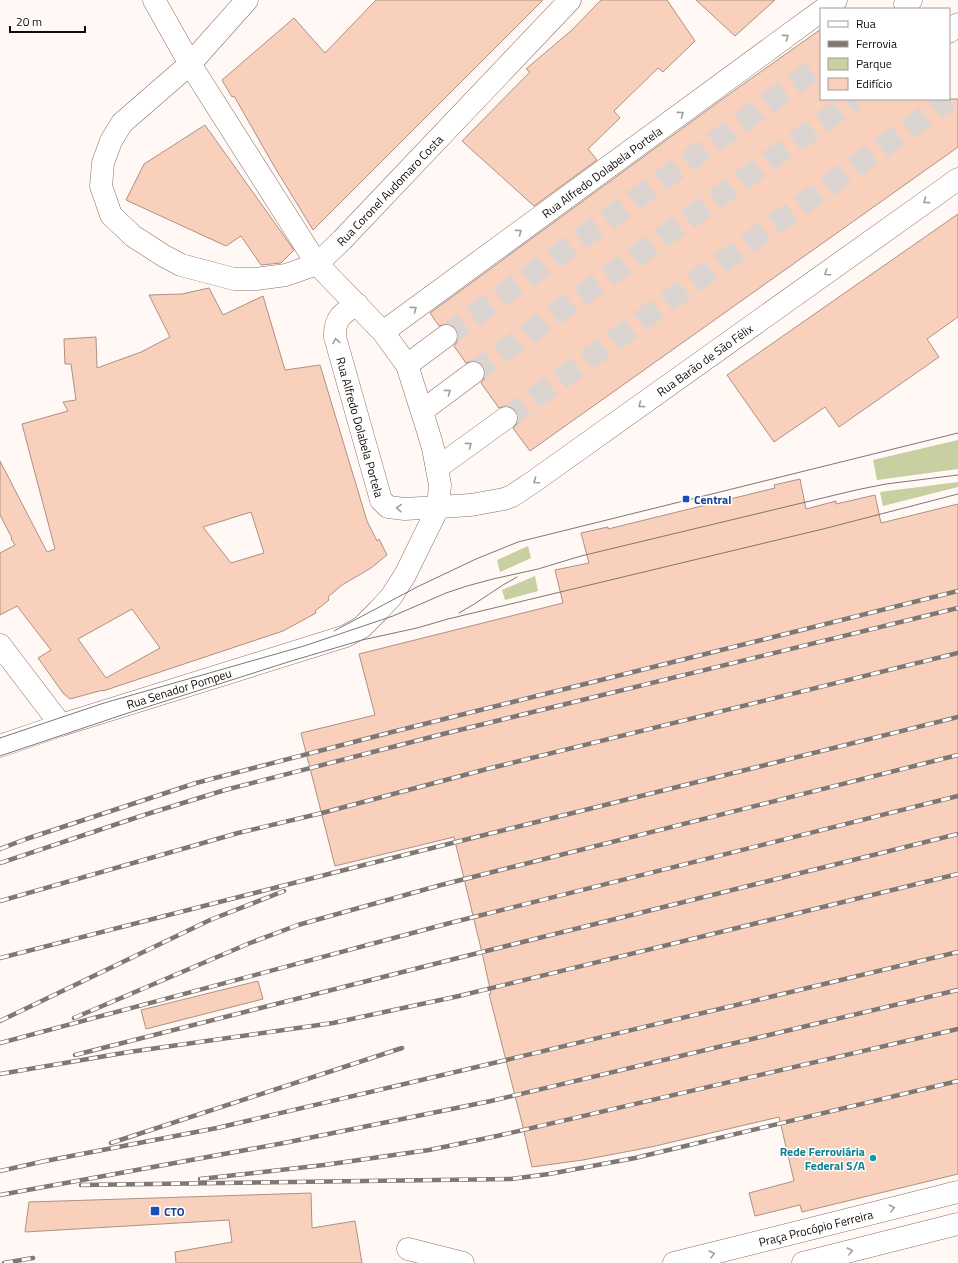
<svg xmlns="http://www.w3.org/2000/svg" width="958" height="1263" font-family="'Titillium Web',sans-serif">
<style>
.green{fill:#c8cfa0}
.building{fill:#f9d0bb;stroke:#ad9184;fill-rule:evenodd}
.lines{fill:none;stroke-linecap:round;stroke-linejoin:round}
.minor-tunnel{stroke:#dcd4d1;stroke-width:22;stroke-dasharray:22 11;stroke-linecap:butt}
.minor-casing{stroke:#8b7164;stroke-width:23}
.minor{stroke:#fff;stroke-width:22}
.tram{stroke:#7f7773;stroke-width:1}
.rail-casing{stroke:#7f7773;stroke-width:4.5}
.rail{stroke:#fff;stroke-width:3;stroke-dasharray:9;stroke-linecap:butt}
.oneway{stroke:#a19d9b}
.transit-dot{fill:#1a4fb4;stroke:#fff;stroke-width:1.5}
.culture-dot{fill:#0f9aa8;stroke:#fff;stroke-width:1.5}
.labels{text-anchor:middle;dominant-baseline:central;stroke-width:3;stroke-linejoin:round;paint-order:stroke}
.street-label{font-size:12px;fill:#140b06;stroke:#fff}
.transit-label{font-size:12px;font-weight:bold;fill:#164399;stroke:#fff;text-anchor:start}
.culture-label{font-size:12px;font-weight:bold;fill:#0d838f;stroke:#fff;text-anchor:end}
</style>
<rect width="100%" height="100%" fill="#fff8f5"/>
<!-- green -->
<path class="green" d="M 958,440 L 958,469 L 877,480 L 873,460 Z
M 958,482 L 958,487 L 883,506 L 880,492 Z
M 528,546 L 531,558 L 500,572 L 497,560 Z
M 535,576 L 538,591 L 505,600 L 502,590 Z"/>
<!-- building -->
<path class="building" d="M 376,0 L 543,0 L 313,230 L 274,166 L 234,96 L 232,97 L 222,80 L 294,18 L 325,53 Z
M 601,0 L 667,0 L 695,41 L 663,72 L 658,68 L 614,111 L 620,118 L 588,149 L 597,160 L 534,206 L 462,141 L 530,72 L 526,69 L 572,30 Z
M 696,0 L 775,0 L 735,36 Z
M 821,29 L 821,99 L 958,99 L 958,147 L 530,451 L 513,428 L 518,423 L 518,417 L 516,411 L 511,406 L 504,406 L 499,408 L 481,383 L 485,378 L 485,371 L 483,366 L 478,361 L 472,361 L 466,363 L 454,346 L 458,341 L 458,335 L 456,329 L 451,324 L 445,324 L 439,326 L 430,313 L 721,100 Z
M 205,125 L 294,250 L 281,263 L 261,265 L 241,236 L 226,246 L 126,200 L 144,164 Z
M 958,214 L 958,317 L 927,339 L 939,357 L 839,427 L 825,407 L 774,442 L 727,375 Z
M 209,288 L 223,315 L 263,296 L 285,370 L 320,365 L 367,521 L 377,541 L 379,539 L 387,555 L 371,568 L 342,585 L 328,597 L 329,600 L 315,611 L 316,613 L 283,631 L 103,691 L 103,690 L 70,699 L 63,693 L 38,658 L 51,650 L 17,606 L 0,615 L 0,553 L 15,545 L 11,539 L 12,538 L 0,515 L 0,461 L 47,552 L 55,549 L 22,424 L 68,411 L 63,402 L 76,400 L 71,364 L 65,364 L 64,339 L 96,337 L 97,368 L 141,352 L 170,337 L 149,295 L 182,294 ZM 251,512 L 264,553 L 231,563 L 203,527 ZM 132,609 L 160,648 L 106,678 L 78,639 Z
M 800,479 L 806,509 L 836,501 L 836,504 L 875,495 L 881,523 L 958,504 L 958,1174 L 802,1212 L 800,1205 L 755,1216 L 749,1193 L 794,1181 L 779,1117 L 651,1147 L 583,1160 L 532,1167 L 522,1123 L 489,994 L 491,993 L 483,957 L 454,837 L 335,866 L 301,733 L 375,715 L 359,654 L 563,603 L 555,570 L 589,563 L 581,533 L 608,527 L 608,529 L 775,488 L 774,485 Z
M 258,981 L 263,999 L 146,1029 L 141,1010 Z
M 311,1193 L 312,1228 L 355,1221 L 362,1263 L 176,1263 L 175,1252 L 232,1242 L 229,1220 L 25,1232 L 29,1202 Z"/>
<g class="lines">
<!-- minor-tunnel -->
<path class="minor-tunnel" d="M 446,336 L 821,65
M 473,373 L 855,99
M 506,418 L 949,99"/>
<!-- minor casing -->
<g class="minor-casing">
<g id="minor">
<path id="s1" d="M 247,0 L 190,64 L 122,123 L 111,141 L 103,163 L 101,186 L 111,215 L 133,236 L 164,256 L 181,265 L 234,279 L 256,279 L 286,275 L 317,264 L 342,240 L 570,0"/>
<path d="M 905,4 L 911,0"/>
<path d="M 824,9 L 836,0"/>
<path d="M 949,32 L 958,24"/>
<path id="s2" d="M 357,304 C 343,313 334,318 335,337 L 381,500 L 388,507 L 405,509 L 471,505 L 504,499 L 512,496 L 533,482 L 958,179"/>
<path id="s3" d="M 383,332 L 821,11"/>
<path d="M 407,365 L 446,336"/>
<path d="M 422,411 L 473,373"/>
<path d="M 437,468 L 506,418"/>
<path d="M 0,645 L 61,725"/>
<path id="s4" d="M 0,746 L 61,725 L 346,636 L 362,627 L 378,611 L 391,597 L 405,575 L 438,508 L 440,485 L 433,448 L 428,431 L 407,365 L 383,332 L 317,264 L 190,64 L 154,0"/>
<path d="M 408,1249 L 463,1263"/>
<path id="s5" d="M 674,1263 L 958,1192"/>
<path d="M 803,1263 L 958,1224"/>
</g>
</g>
<!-- minor -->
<use href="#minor" class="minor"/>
<!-- tram -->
<path class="tram" d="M 459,613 C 480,602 497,587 517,577
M 334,631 L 419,586 L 476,559 L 518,542 L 958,433
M 0,738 L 104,703 L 304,646 L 393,616 L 446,593 L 467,586 L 493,579 L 538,569 L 581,556 L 856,490 L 886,484 L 958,475
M 0,756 L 128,713 L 288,662 L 362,640 L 417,628 L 448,619 L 823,529 L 958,494"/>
<!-- rail casing -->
<g class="rail-casing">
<path id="rail" d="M 0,849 L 26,839 L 196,783 L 396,731 L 958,591
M 0,863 L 144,815 L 225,790 L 439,735 L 958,608
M 0,901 L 238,833 L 322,813 L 487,769 L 958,653
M 0,958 L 364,865 L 958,717
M 74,1018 L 250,943 L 298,925 L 441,885 L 958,755
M 0,1021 L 210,920 L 284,891
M 0,1043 L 450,923 L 958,796
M 75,1055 L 458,958 L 958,834
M 0,1074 L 129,1052 L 333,1023 L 459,996 L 958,874
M 111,1143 L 402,1048
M 40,1162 L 217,1128 L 481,1066 L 958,952
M 0,1171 L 45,1161
M 200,1179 L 324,1165 L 429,1150 L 497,1136 L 958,1029
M 81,1185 L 511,1179 L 549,1174 L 635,1158 L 958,1081
M 0,1195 L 284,1143 L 491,1101 L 958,990
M 4,1263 L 33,1258"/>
</g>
<!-- rail -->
<use href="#rail" class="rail"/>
</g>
<!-- one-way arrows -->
<defs><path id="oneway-chevron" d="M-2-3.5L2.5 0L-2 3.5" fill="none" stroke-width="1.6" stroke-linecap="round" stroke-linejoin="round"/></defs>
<g class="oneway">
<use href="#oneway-chevron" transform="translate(786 37) rotate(-36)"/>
<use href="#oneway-chevron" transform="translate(681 114) rotate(-36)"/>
<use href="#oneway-chevron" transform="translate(926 201) rotate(144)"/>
<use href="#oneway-chevron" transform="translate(519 232) rotate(-36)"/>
<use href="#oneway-chevron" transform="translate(827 273) rotate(145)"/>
<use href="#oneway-chevron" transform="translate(414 309) rotate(-36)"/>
<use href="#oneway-chevron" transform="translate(336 341) rotate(-101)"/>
<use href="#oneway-chevron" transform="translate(448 392) rotate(-36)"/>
<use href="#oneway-chevron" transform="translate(641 405) rotate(144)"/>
<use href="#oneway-chevron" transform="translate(469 445) rotate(-36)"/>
<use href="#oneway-chevron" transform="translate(536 481) rotate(145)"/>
<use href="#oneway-chevron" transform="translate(399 508) rotate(-176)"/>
<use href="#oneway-chevron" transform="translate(892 1208) rotate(-14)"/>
<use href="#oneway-chevron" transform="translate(850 1251) rotate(-14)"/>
<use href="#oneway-chevron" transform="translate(712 1254) rotate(-14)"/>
</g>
<!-- markers -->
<g class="transit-dot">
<rect x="682" y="495" width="8" height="8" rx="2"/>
<rect x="150" y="1206" width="10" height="10" rx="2"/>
</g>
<circle class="culture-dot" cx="873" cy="1158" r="4"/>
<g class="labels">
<!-- street labels -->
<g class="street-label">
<text stroke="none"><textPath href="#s3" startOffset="271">Rua Alfredo Dolabela Portela</textPath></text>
<text stroke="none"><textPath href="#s1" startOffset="604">Rua Coronel Audomaro Costa</textPath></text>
<text stroke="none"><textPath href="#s2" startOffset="583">Rua Barão de São Félix</textPath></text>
<text stroke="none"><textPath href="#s2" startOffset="136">Rua Alfredo Dolabela Portela</textPath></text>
<text stroke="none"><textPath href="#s4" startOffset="188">Rua Senador Pompeu</textPath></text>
<text stroke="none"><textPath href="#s5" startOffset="146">Praça Procópio Ferreira</textPath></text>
</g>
<!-- transit labels -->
<g class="transit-label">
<text x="694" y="499">Central</text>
<text x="164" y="1211">CTO</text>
</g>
<!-- culture labels -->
<g class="culture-label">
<text x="865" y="1151">Rede Ferroviária<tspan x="865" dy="14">Federal S/A</tspan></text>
</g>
</g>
<!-- legend -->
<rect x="820" y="8" width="130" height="92" fill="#ffffff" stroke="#a19d9b"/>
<rect x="828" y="21" width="20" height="6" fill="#ffffff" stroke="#a19d9b"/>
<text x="856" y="28" font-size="12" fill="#140b06">Rua</text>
<rect x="828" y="41" width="20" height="6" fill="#7f7773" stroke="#a19d9b"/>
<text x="856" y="48" font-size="12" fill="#140b06">Ferrovia</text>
<rect x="828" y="58" width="20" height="12" fill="#c8cfa0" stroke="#a19d9b"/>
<text x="856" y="68" font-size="12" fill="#140b06">Parque</text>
<rect x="828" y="78" width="20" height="12" fill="#f9d0bb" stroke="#a19d9b"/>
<text x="856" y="88" font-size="12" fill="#140b06">Edifício</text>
<!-- scale -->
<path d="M10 26v6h75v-6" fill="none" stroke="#140b06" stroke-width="2"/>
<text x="16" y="26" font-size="12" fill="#140b06" stroke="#ffffff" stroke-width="3" paint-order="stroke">20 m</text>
</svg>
